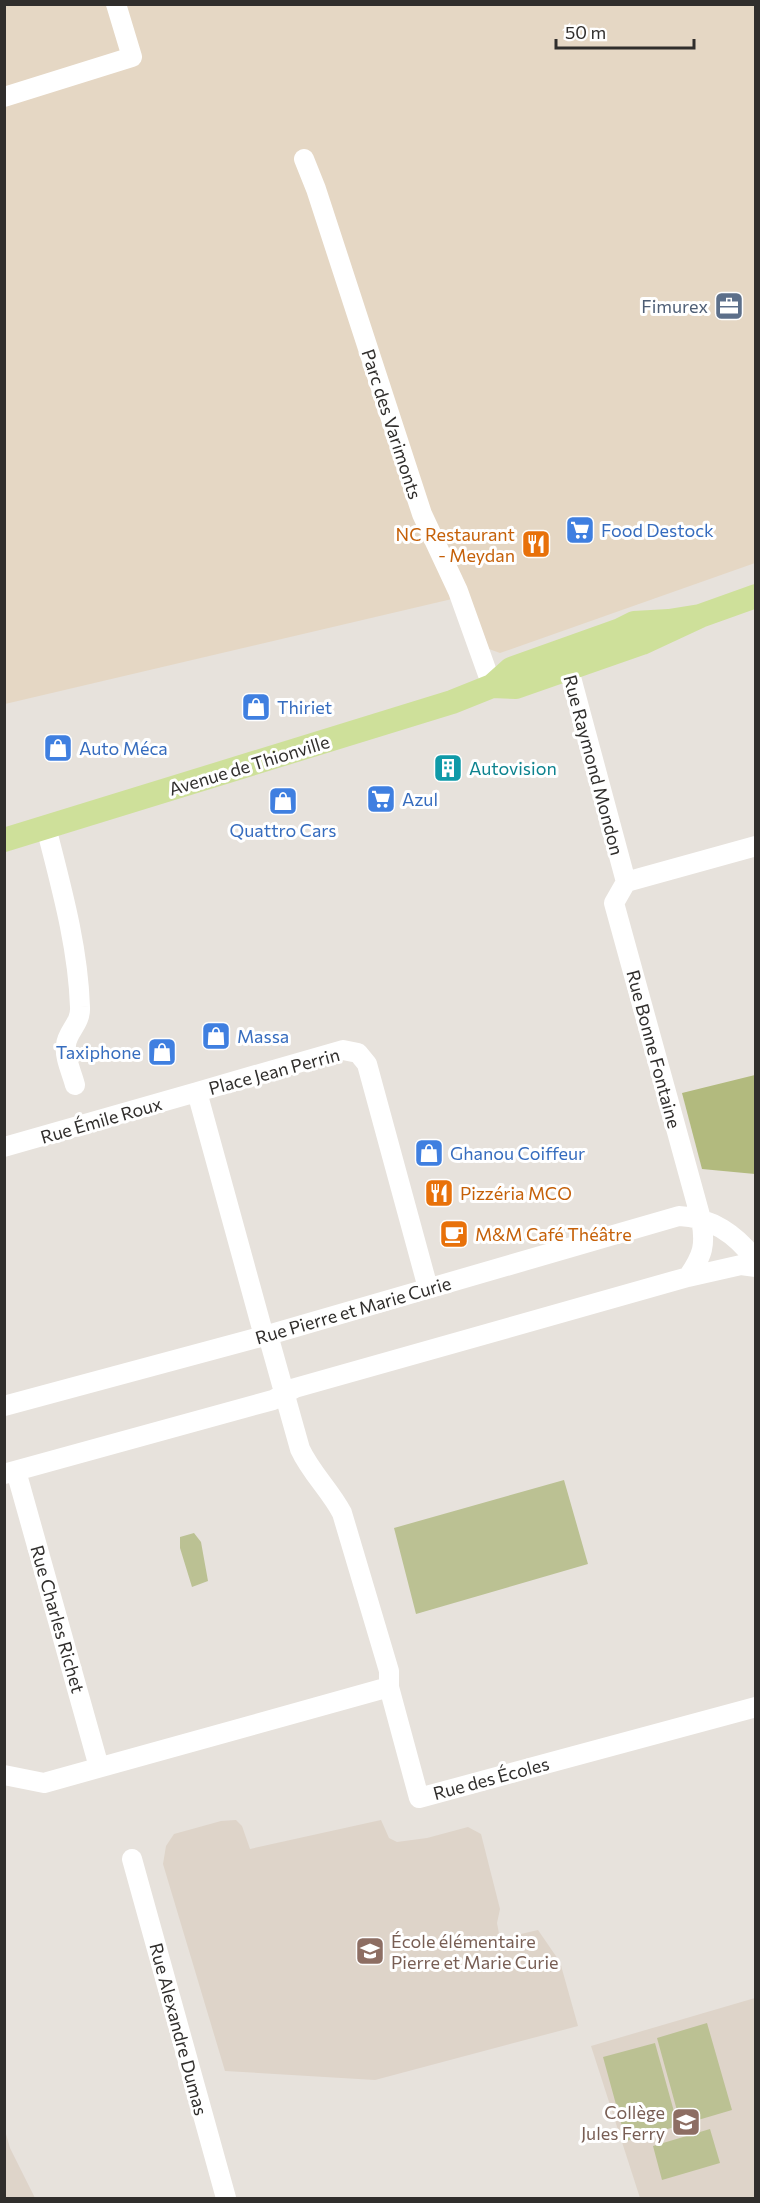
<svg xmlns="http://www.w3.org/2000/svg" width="760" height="2203" font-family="Commissioner,sans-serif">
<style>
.industrial{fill:#e5d7c4}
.built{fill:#ded4c9}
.green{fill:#bbc193}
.forest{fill:#b2ba7e}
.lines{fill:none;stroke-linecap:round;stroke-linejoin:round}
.minor{stroke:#fff;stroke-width:20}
.major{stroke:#cee09a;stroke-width:24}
.labels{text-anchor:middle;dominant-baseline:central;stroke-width:6;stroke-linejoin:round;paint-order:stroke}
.service-label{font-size:18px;fill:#4e5e75;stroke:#fff;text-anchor:end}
.street-label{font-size:18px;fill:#302e2c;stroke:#fff}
.shop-label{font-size:18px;fill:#366cbe;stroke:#fff;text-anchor:start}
.food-label{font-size:18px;fill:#c56008;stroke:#fff;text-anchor:start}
.culture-label{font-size:18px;fill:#0d838f;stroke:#fff;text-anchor:start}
.education-label{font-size:18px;fill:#785e54;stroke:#fff;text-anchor:start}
</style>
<rect width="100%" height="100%" fill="#e7e2dc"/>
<!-- industrial -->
<path class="industrial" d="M 4,5 L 755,5 L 755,563 L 500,653 L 489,649 L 469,595 L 5,704 Z"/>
<!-- built -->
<path class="built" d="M 236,1820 L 242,1826 L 250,1849 L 381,1820 L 389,1838 L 397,1842 L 427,1838 L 468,1827 L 481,1834 L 500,1909 L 497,1923 L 500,1939 L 538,1930 L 560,1962 L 578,2026 L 375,2080 L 225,2071 L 163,1864 L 166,1846 L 174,1834 L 221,1821 Z
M 755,1998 L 755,2198 L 640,2198 L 591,2046 Z
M 4,2127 L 10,2148 L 35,2198 L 5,2198 Z"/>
<!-- green -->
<path class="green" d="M 564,1480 L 588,1564 L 416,1614 L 394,1528 Z
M 194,1533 L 201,1542 L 208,1581 L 192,1587 L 180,1548 L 180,1537 Z
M 707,2023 L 732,2110 L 681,2125 L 657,2038 Z
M 655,2043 L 678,2126 L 626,2141 L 603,2057 Z
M 710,2129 L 720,2163 L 662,2180 L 653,2146 Z"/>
<!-- forest -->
<path class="forest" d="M 755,1075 L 755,1174 L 702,1169 L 682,1093 Z"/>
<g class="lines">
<!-- minor -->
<path class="minor" d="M 4,97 L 132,57 L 116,4
M 304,159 L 316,189 L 422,514 L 458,591 L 492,686
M 565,655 L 626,882
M 46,827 C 61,886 78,946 80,1007 C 81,1024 67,1031 66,1045 C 64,1057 72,1073 75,1085
M 626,882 L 614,903 L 701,1219 C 706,1245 703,1255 688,1277
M 626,882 L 756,846
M 4,1147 L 197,1092
M 268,1335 L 300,1449 C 311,1473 330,1490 342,1513 L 389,1671 L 389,1687
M 264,1336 L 197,1092 L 343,1050 L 358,1053 L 367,1064 L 428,1288
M 4,1406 L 268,1335 L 679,1216 C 711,1217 737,1235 756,1261
M 16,1471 L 99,1767
M 4,1474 L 273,1400 L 295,1388 L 688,1277 L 741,1265 L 756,1267
M 4,1775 L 44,1783 L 389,1687 L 419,1798 L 756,1707
M 132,1859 L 226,2198"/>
<!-- major -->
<path class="major" d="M 492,686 L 516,687 L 642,643 L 700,616 L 756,596
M 4,840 L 452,702 L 492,686 L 511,669 L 620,630 L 634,623 L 669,621 L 700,616"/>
</g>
<!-- icons -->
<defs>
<g id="office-square" transform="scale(1.5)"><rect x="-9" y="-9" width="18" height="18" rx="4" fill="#5c6f8a" stroke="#fff"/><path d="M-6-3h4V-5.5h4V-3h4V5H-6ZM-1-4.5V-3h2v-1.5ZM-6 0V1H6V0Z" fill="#fff"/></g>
<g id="supermarket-square" transform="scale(1.5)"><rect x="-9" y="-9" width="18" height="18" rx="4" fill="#3f7fe0" stroke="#fff"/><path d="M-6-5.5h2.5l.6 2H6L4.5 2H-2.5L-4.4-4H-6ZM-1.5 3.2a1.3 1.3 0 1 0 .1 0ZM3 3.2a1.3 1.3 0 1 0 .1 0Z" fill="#fff"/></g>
<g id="restaurant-square" transform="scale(1.5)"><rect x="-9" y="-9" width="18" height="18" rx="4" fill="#e8710a" stroke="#fff"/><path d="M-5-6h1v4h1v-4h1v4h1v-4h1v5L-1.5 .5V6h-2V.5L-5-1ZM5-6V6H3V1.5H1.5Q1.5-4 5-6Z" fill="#fff"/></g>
<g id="shop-square" transform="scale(1.5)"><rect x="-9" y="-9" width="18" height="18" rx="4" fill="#3f7fe0" stroke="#fff"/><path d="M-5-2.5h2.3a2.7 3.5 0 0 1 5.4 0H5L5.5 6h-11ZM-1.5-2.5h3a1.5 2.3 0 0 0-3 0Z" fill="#fff"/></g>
<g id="building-square" transform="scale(1.5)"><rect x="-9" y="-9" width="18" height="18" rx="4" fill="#0f9aa8" stroke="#fff"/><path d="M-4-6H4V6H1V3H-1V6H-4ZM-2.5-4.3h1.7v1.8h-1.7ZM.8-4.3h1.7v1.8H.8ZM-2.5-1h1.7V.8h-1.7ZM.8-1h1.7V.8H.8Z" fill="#fff"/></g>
<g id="cafe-square" transform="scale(1.5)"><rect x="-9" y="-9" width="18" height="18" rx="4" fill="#e8710a" stroke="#fff"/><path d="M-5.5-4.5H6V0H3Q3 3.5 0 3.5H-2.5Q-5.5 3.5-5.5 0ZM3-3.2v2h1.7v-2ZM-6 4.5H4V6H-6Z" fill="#fff"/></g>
<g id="school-square" transform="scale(1.5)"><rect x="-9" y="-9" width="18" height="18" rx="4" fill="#8d6e63" stroke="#fff"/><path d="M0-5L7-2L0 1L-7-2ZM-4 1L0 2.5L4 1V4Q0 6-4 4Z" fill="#fff"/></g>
</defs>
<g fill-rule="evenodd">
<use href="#office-square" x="729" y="306"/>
<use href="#supermarket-square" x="580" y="530"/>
<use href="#restaurant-square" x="536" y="544"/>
<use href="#shop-square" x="256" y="707"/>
<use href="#shop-square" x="58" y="748"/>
<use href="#building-square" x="448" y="768"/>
<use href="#supermarket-square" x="381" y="799"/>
<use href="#shop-square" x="283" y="801"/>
<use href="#shop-square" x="216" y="1036"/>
<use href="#shop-square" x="162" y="1052"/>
<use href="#shop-square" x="429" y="1153"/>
<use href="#restaurant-square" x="439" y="1193"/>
<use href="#cafe-square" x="454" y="1234"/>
<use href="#school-square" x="370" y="1951"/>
<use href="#school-square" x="686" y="2122"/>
</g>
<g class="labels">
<!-- service labels -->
<g class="service-label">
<text x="708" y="306">Fimurex</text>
</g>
<!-- street labels -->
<g class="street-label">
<text transform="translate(392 424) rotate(72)">Parc des Varimonts</text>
<text transform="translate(249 765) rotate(-17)">Avenue de Thionville</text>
<text transform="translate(594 765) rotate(75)">Rue Raymond Mondon</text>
<text transform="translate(654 1049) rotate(75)">Rue Bonne Fontaine</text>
<text transform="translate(274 1071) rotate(-15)">Place Jean Perrin</text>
<text transform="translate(101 1120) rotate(-16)">Rue Émile Roux</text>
<text transform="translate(353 1310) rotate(-16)">Rue Pierre et Marie Curie</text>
<text transform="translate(58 1619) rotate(74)">Rue Charles Richet</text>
<text transform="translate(491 1778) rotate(-15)">Rue des Écoles</text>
<text transform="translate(179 2029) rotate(75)">Rue Alexandre Dumas</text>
</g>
<!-- shop labels -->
<g class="shop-label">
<text x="601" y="530">Food Destock</text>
<text x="277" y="707">Thiriet</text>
<text x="79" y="748">Auto Méca</text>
<text x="402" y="799">Azul</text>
<text x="283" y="830" text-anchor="middle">Quattro Cars</text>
<text x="237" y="1036">Massa</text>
<text x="141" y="1052" text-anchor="end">Taxiphone</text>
<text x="450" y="1153">Ghanou Coiffeur</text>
</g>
<!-- food labels -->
<g class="food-label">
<text x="515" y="534" text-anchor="end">NC Restaurant<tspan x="515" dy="21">- Meydan</tspan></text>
<text x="460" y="1193">Pizzéria MCO</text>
<text x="475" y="1234">M&amp;M Café Théâtre</text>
</g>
<!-- culture labels -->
<g class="culture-label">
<text x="469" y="768">Autovision</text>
</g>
<!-- education labels -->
<g class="education-label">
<text x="391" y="1941">École élémentaire<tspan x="391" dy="21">Pierre et Marie Curie</tspan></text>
<text x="665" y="2112" text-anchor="end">Collège<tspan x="665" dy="21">Jules Ferry</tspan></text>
</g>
</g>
<!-- border -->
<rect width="760" height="2203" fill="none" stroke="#302e2c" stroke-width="12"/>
<!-- scale -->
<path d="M556 39v9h138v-9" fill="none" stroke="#302e2c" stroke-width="3"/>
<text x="565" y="39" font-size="18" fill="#302e2c" stroke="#ffffff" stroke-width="4.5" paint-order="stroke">50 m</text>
</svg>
